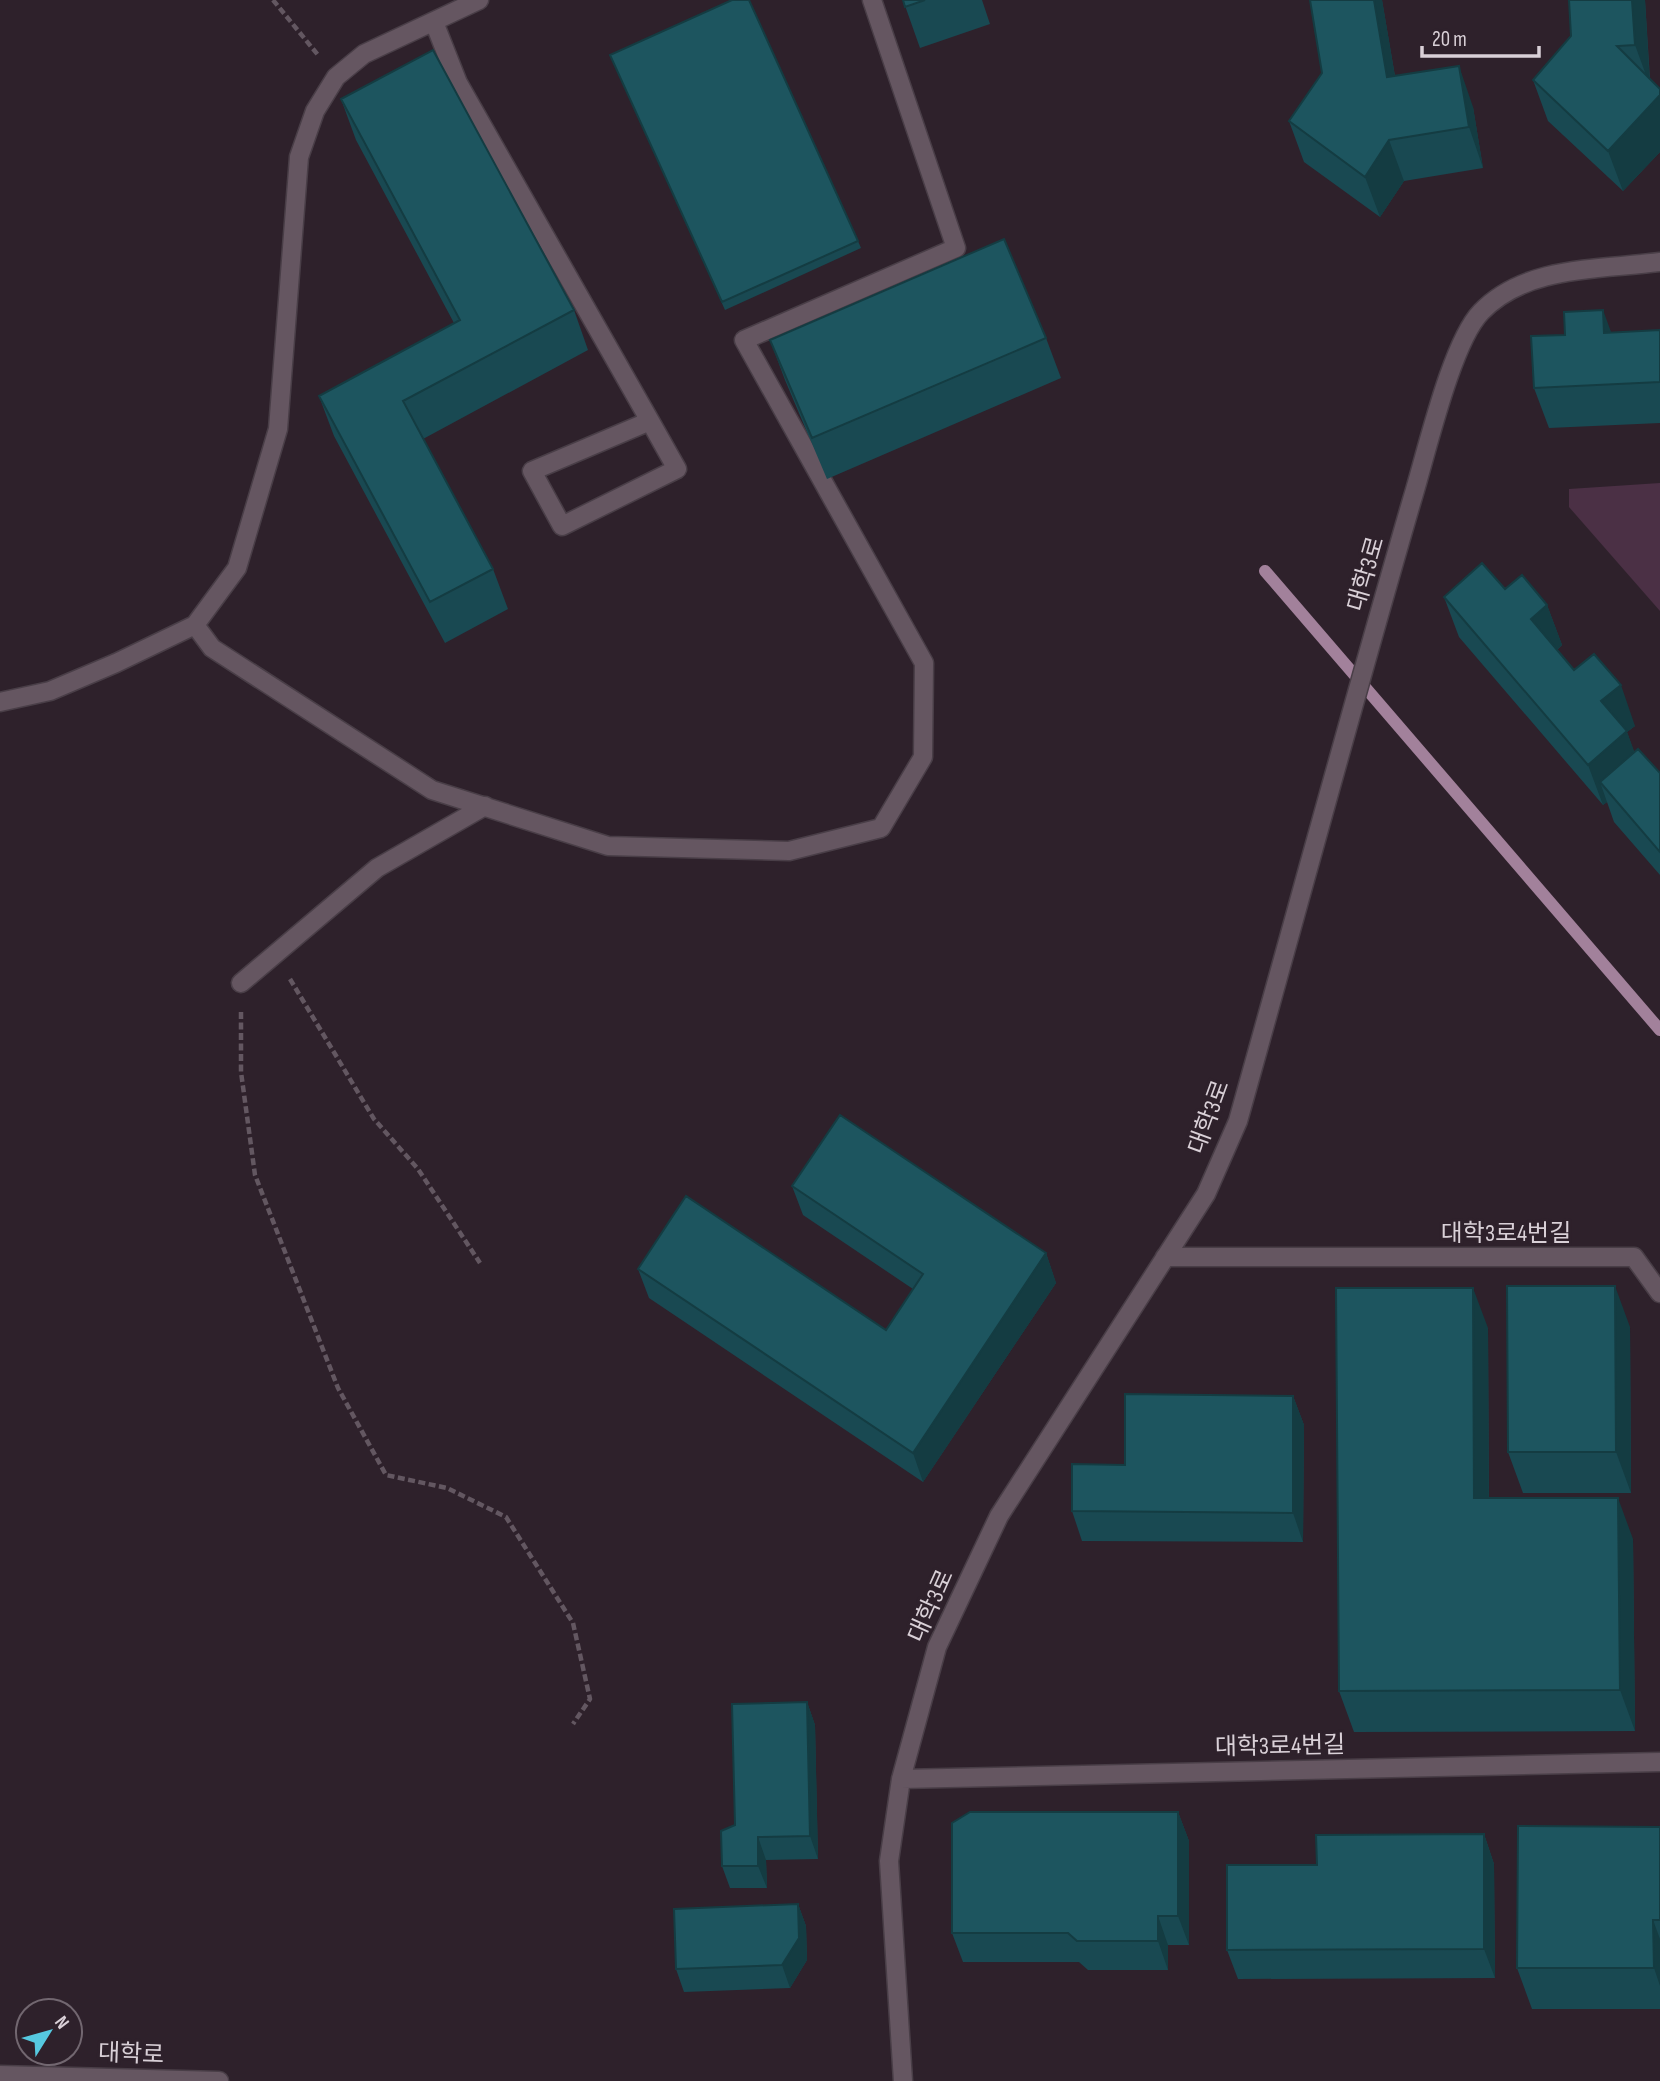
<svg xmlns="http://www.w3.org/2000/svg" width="1660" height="2081" font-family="'Sofia Sans Condensed','Noto Sans KR',sans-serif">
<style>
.green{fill:#4b3045}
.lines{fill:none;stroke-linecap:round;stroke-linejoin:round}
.stream{stroke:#a2819b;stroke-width:12}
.minor-casing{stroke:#493e47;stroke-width:21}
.path{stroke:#635761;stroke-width:4.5;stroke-dasharray:7 3.5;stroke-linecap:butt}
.minor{stroke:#655661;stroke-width:18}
.wall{fill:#194952}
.shaded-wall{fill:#143c42}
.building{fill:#1d555f;stroke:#143c42;stroke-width:2}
.labels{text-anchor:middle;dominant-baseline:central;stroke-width:6;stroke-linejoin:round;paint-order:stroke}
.street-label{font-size:24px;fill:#d9d0d7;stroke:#2e212b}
</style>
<rect width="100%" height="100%" fill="#2e212b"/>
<!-- green -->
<path class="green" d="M 1660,483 L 1660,611 L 1569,507 L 1569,489 Z"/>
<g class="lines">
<!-- stream -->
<path class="stream" d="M 1265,571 L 1660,1030"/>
<!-- minor casing -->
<g class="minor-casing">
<path id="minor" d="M 434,22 L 458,83 L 650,421 L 677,469 L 562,526 L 532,471 L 650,421
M 195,625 L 212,648 L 432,790 L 608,846 L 789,851 L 881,828 L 923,757 L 924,663 L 744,340 L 956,248 L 872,0
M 0,702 L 50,691 L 116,663 L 195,625 L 237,568 L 278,429 L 299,157 L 315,111 L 336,77 L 364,54 L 479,0
M 241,983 L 377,868 L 485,806
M 1165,1257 L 1634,1257 L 1660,1293
M 901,1779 L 1660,1762
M 0,2075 L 219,2081
M 903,2081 L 889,1861 L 901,1779 L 937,1647 L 999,1516 L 1206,1194 L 1238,1121 C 1296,914 1352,706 1412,500 C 1426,455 1451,343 1481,312 C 1526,265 1600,270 1660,262"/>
</g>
<!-- path -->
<path class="path" d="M 273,0 L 318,55
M 290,979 L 374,1119 L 418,1169 L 480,1263
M 241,1012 L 241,1072 L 255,1175 L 338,1388 L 386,1475 L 447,1488 L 506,1517 L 573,1623 L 590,1699 L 573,1724"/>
<!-- minor -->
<use href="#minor" class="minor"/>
</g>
<!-- wall -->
<path class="wall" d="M 903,0 L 982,0 L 990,24 L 920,48 Z
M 1310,0 L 1382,0 L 1395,76 L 1473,107 L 1483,168 L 1404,181 L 1380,217 L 1304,162 L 1289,121 L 1322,73 Z
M 1645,0 L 1650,79 L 1660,89 L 1660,152 L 1623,191 L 1548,121 L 1533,80 Z
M 610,55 L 858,241 L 861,248 L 725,310 Z
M 341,99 L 574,310 L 588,350 L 423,439 L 493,569 L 508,609 L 445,643 L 334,436 L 319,396 L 454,323 L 356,140 Z
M 1660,330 L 1660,423 L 1549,428 L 1534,388 L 1565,335 Z
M 1046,338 L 1061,378 L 827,479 L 785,380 L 770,340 Z
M 1505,589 L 1547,605 L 1562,645 L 1557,650 L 1574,670 L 1635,726 L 1627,732 L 1634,752 L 1660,773 L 1660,875 L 1614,822 L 1607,802 L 1603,805 L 1459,637 L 1444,597 Z
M 792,1186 L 1046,1253 L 1056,1283 L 923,1482 L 649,1298 L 638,1269 L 886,1330 L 913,1289 L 803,1215 Z
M 1630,1327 L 1631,1493 L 1523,1493 L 1508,1452 Z
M 1488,1328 L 1489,1498 L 1633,1539 L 1635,1731 L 1354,1732 L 1339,1691 Z
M 1293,1396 L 1304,1425 L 1303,1542 L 1082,1541 L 1072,1511 L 1125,1465 Z
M 807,1702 L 815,1725 L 818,1859 L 766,1860 L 767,1888 L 730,1888 L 722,1866 L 735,1825 Z
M 1178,1812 L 1189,1841 L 1189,1945 L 1168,1945 L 1168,1970 L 1088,1970 L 1079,1962 L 963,1962 L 952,1933 Z
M 1660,1827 L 1660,2009 L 1532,2009 L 1517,1968 Z
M 1484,1834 L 1494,1864 L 1495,1978 L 1238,1979 L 1227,1950 L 1317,1865 Z
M 798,1904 L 806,1926 L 807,1960 L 790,1988 L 684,1992 L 676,1969 Z"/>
<!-- shaded-wall -->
<path class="shaded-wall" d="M 1374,0 L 1382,0 L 1402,118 L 1387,77 Z
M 1632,0 L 1645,0 L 1650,86 L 1635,45 Z
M 1459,66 L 1473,107 L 1483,168 L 1469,127 Z
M 1660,95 L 1660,152 L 1623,191 L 1608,151 Z
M 1389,140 L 1404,181 L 1380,217 L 1365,177 Z
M 1603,310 L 1618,351 L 1604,333 Z
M 1547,605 L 1562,645 L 1546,659 L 1531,619 Z
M 1621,685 L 1635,726 L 1627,732 L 1642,772 L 1600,782 L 1607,802 L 1603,805 L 1588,765 L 1601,701 Z
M 1046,1253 L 1056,1283 L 923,1482 L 913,1453 Z
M 1615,1286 L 1630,1327 L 1631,1493 L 1616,1452 Z
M 1473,1288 L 1488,1328 L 1489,1539 L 1474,1498 Z
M 1293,1396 L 1304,1425 L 1303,1542 L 1293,1513 Z
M 1618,1498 L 1633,1539 L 1635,1731 L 1620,1690 Z
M 807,1702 L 815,1725 L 818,1859 L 810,1836 Z
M 1178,1812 L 1189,1841 L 1189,1945 L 1178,1916 Z
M 1484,1834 L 1494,1864 L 1495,1978 L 1484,1949 Z
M 758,1837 L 766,1860 L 767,1888 L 758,1866 Z
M 798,1904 L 806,1926 L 807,1960 L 790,1988 L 782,1965 Z
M 1158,1916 L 1168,1945 L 1168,1970 L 1158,1941 Z
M 1653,1920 L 1660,1939 L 1660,1986 L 1654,1968 Z"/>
<!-- building -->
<path class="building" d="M 732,0 L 749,0 L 858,241 L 722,302 L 610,55 Z
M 903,0 L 925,0 L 905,7 Z
M 1310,0 L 1374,0 L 1387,77 L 1459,66 L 1469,127 L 1389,140 L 1365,177 L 1289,121 L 1322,73 Z
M 1569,0 L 1632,0 L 1635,45 L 1617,46 L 1660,89 L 1660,95 L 1608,151 L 1533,80 L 1571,36 Z
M 433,50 L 574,310 L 403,401 L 493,569 L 430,602 L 319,396 L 460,320 L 341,99 Z
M 1004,239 L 1046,338 L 812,438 L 770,340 Z
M 1603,310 L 1604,333 L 1660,330 L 1660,382 L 1534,388 L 1531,336 L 1565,335 L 1564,312 Z
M 1482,563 L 1505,589 L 1522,575 L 1547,605 L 1531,619 L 1574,670 L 1594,654 L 1621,685 L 1601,701 L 1627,731 L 1588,765 L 1444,597 Z
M 1638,749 L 1660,773 L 1660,852 L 1600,782 Z
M 840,1115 L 1046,1253 L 913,1453 L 638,1269 L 686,1196 L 886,1330 L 923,1274 L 792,1186 Z
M 1507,1286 L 1615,1286 L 1616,1452 L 1508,1452 Z
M 1336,1288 L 1473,1288 L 1474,1498 L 1618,1498 L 1620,1690 L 1339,1691 Z
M 1125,1394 L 1293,1396 L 1293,1513 L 1072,1511 L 1072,1464 L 1125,1465 Z
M 807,1702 L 810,1836 L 758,1837 L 758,1866 L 722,1866 L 721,1831 L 735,1825 L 732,1704 Z
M 970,1812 L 1178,1812 L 1178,1916 L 1158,1916 L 1158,1941 L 1077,1941 L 1068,1933 L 952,1933 L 952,1823 Z
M 1518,1826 L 1660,1827 L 1660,1920 L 1653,1920 L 1654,1968 L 1517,1968 Z
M 1484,1834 L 1484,1949 L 1227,1950 L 1227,1865 L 1317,1865 L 1316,1835 Z
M 798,1904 L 799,1938 L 782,1965 L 676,1969 L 674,1909 Z"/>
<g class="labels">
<!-- street labels -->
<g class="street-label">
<text transform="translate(1366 574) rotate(-74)">대학3로</text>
<text transform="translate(1209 1117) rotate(-70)">대학3로</text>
<text x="1506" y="1233">대학3로4번길</text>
<text transform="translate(931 1606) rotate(-66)">대학3로</text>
<text transform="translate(1280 1746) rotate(-1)">대학3로4번길</text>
<text transform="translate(131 2054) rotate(2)">대학로</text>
</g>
</g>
<!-- north arrow -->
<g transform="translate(49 2032) rotate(53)"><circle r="33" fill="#2e212b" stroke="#726770" stroke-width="2"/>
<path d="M0-5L12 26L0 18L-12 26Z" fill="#56c9e0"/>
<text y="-10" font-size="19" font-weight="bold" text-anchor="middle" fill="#d9d0d7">N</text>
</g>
<!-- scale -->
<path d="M1422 46v10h117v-10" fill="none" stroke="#d9d0d7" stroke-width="3.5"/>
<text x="1432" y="46" font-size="21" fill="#d9d0d7" stroke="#2e212b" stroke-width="5" paint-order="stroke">20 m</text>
</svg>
